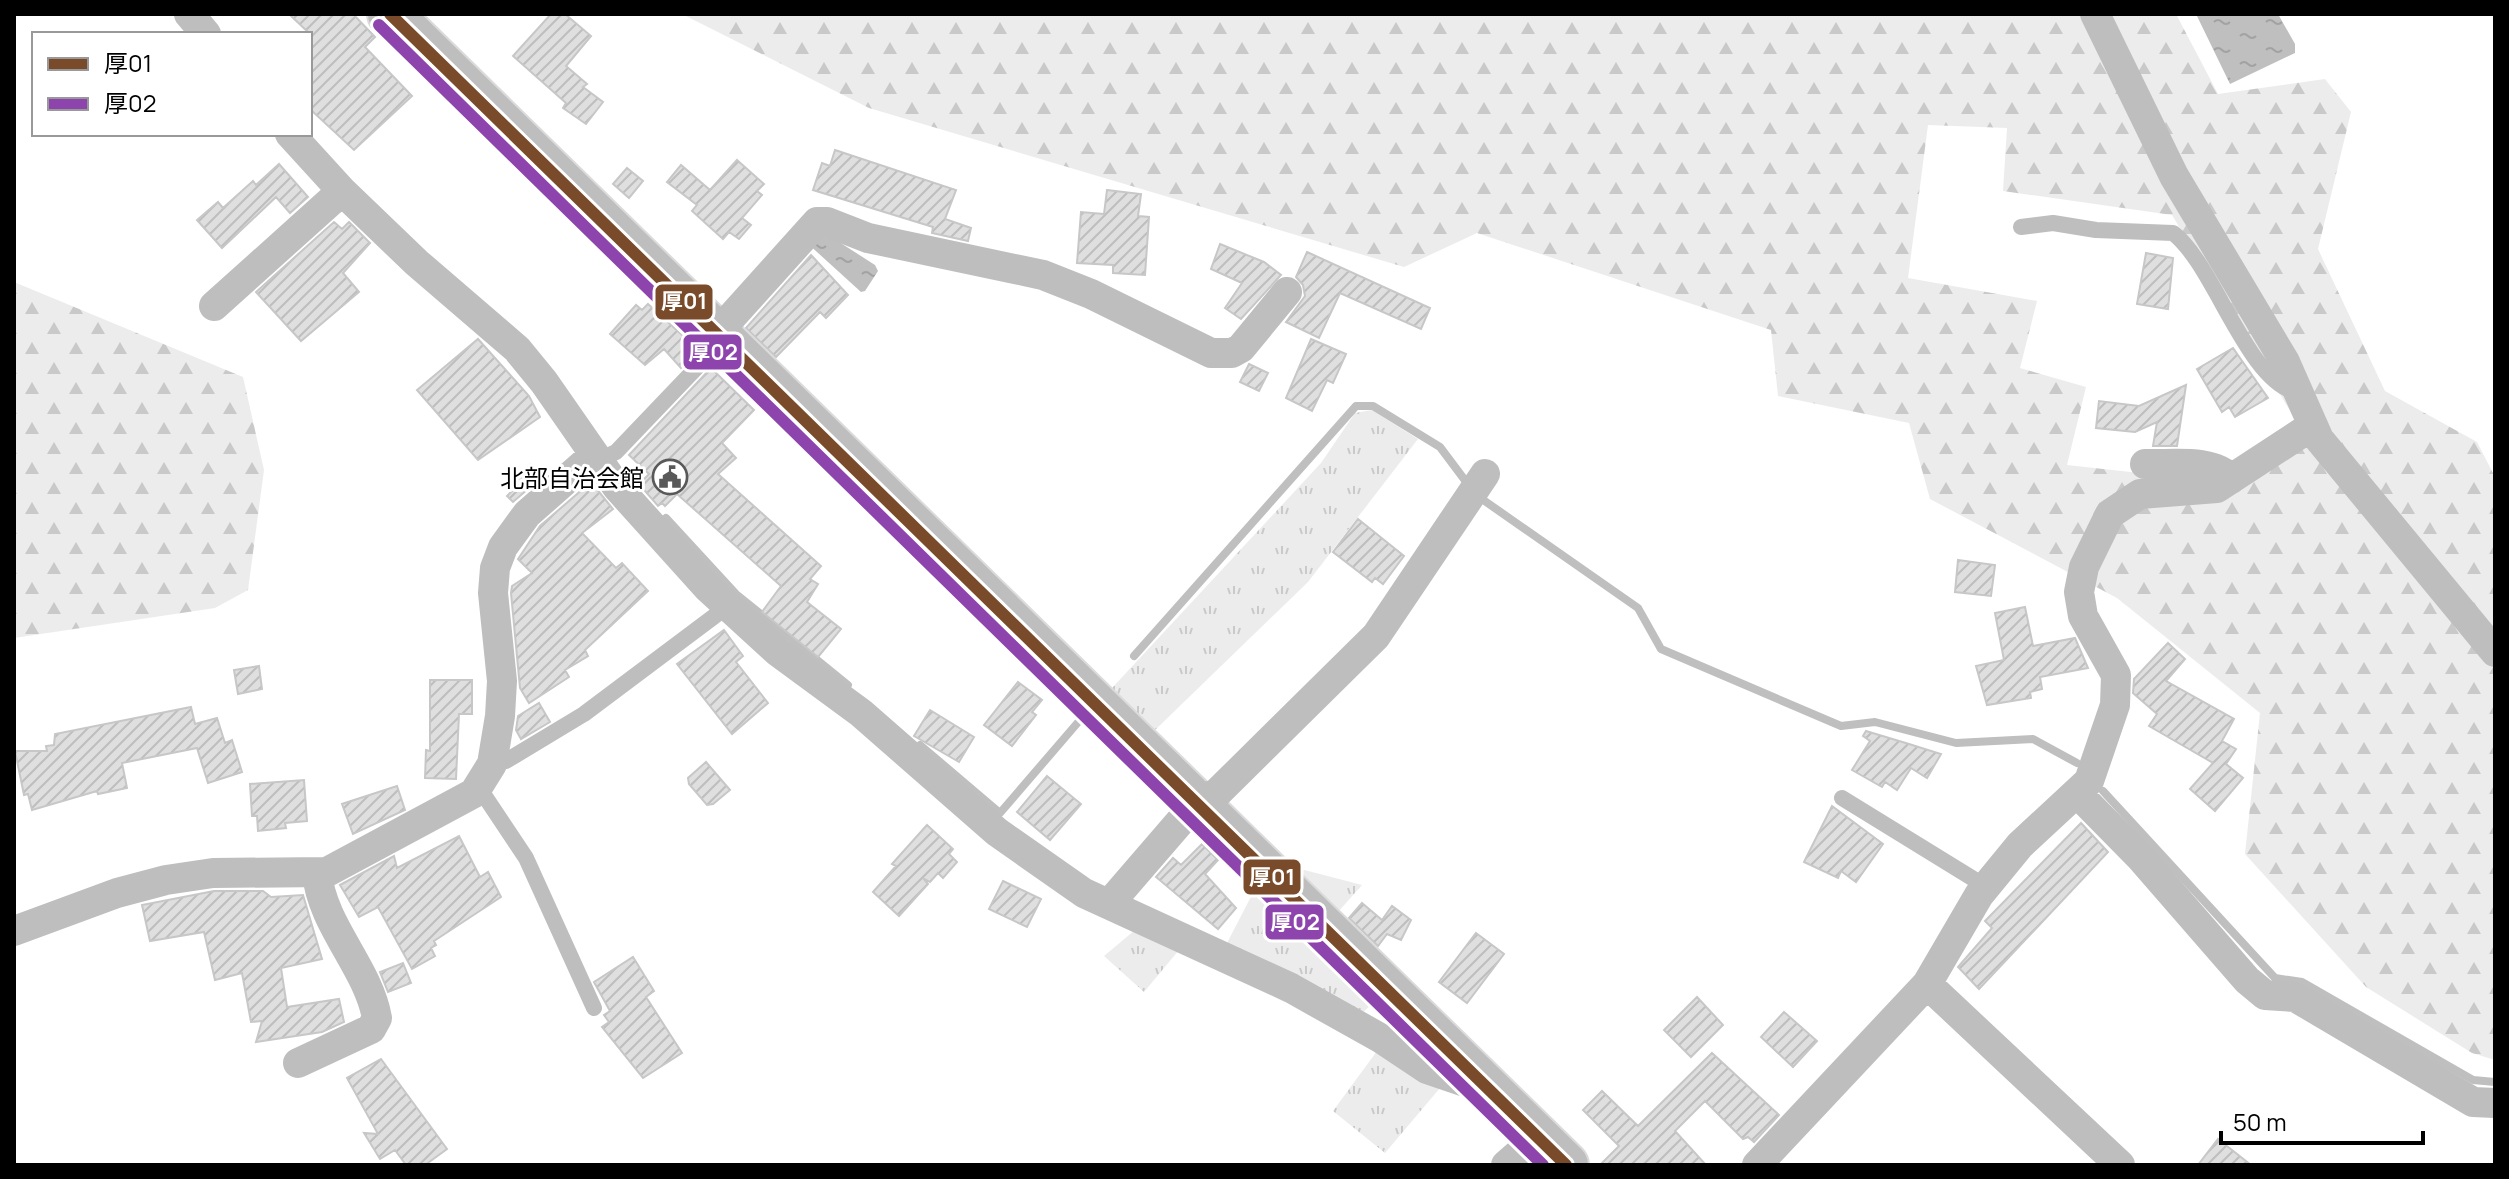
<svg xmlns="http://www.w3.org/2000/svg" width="2509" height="1179" font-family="Manrope,'Noto Sans JP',sans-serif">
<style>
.grass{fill:url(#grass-tufts)}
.forest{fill:url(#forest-firs);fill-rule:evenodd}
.water{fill:url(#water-ripples)}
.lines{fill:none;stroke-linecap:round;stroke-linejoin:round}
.stream{stroke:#bfbfbf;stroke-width:8}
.building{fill:url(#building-hatch);stroke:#c7c7c7;stroke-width:2}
.highway-casing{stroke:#dbdbdb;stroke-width:48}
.lane{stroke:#bebebe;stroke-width:16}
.street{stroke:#bebebe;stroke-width:30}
.highway{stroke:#bebebe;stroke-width:44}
.bus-1-casing{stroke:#fff;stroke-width:18}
.bus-2-casing{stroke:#fff;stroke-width:18}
.bus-1{stroke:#7a4b2a;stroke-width:12}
.bus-2{stroke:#8e44ad;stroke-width:12}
.labels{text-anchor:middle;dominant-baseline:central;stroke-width:6;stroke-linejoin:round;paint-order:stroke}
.poi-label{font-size:24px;fill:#000;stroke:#fff;text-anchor:end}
.line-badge{stroke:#fff;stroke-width:3}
.badge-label{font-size:22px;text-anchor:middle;font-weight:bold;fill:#fff}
</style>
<defs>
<pattern id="grass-tufts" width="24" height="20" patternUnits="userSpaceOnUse" patternTransform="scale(2)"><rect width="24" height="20" fill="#ececec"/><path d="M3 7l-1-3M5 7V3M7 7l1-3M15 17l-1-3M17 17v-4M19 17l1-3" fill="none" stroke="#c9c9c9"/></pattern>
<pattern id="forest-firs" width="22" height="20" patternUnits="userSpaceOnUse" patternTransform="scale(2)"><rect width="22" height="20" fill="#ececec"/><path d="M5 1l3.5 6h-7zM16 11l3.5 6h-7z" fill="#c9c9c9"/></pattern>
<pattern id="water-ripples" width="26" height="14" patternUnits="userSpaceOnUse" patternTransform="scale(2)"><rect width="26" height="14" fill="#bfbfbf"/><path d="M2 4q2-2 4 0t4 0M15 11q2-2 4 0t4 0" fill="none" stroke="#a2a2a2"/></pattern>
<pattern id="building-hatch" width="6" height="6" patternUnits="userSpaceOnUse" patternTransform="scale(2)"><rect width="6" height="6" fill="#dfdfdf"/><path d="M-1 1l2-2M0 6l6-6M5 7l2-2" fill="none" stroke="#bebebe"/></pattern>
</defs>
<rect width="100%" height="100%" fill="#fff"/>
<!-- grass -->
<path class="grass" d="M 1372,410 L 1418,439 L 1308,582 L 1154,731 L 1112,688 L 1321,463 L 1355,413 Z
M 1293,867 L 1362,885 L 1338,912 Z
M 1256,887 L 1372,1004 L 1358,1017 L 1226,945 Z
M 1141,925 L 1184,944 L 1144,992 L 1104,956 Z
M 1380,1047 L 1440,1088 L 1385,1153 L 1333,1111 Z"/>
<!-- forest -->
<path class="forest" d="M 682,14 L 2176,14 L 2218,94 L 2325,79 L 2351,112 L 2318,249 L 2385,391 L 2477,442 L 2495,477 L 2495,1060 L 2472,1053 L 2366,987 L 2245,854 L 2260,713 L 2117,598 L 1930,499 L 1909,423 L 1778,396 L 1771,330 L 1477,233 L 1404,267 L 869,108 ZM 1928,125 L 2007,128 L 2003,191 L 2172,215 L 2295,419 L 2212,481 L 2067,465 L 2086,387 L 2020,368 L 2037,301 L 1908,278 Z
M 14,282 L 243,377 L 264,470 L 248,590 L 215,608 L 14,638 Z"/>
<!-- water -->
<path class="water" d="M 2196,14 L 2278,14 L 2295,44 L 2295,53 L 2230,84 Z
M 825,233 L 875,265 L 878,271 L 865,291 L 861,292 L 806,242 Z"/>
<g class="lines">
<!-- stream -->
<path class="stream" d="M 1479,497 L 1638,608 L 1661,649 L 1841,726 L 1875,722 L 1956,743 L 2033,739 L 2077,763
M 666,518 L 736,594 L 848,685
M 1134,656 L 1356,406 L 1373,406 L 1440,447 L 1470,487
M 920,745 L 1000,813 L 1080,720
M 2103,791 L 2275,978 L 2302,982 L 2473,1080 L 2495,1082"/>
</g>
<!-- building -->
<path class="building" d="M 289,14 L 353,14 L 375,37 L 365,47 L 412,96 L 354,150 L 310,109 L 310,34 Z
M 551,14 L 565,14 L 591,36 L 566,66 L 587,84 L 583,87 L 603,102 L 586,124 L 563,108 L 566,103 L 513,56 Z
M 835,150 L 956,190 L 945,219 L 971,228 L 968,241 L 932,233 L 933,227 L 813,190 L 822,163 L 830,166 Z
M 737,160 L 764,184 L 757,191 L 762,195 L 742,218 L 751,225 L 739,239 L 729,232 L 723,239 L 692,211 L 697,205 L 667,182 L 681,165 L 710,190 Z
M 279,164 L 308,197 L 290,213 L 276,197 L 222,248 L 197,220 L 218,202 L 223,208 L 253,181 L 256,185 Z
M 627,168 L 643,181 L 629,198 L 613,184 Z
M 1107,190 L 1141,194 L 1138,216 L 1149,217 L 1145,275 L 1113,273 L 1113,265 L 1077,263 L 1081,212 L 1104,214 Z
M 334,222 L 342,229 L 349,222 L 370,243 L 343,273 L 359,292 L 301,341 L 256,292 Z
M 1220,244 L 1264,262 L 1281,275 L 1241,319 L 1225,308 L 1242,283 L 1211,269 Z
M 1307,252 L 1430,308 L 1421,329 L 1340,293 L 1319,338 L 1286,322 L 1305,296 L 1303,285 L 1296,277 Z
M 2146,253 L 2173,258 L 2168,309 L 2137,304 Z
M 811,255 L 848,295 L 826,318 L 820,312 L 776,357 L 746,328 Z
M 648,304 L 692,344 L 696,353 L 681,368 L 664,349 L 645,365 L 610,334 L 636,305 L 642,310 Z
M 478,339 L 529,396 L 540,417 L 478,460 L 417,390 Z
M 1311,339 L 1346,354 L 1333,383 L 1327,380 L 1312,411 L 1286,398 Z
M 2233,348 L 2268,398 L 2235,417 L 2229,407 L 2222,412 L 2197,369 Z
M 1249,364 L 1268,373 L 1259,391 L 1240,382 Z
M 711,368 L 754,410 L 722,443 L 736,458 L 718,474 L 821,566 L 810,579 L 818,584 L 807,602 L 841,629 L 818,657 L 762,612 L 781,586 L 677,494 L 665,506 L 662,503 L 658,506 L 639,484 L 649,474 L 629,455 Z
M 2186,385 L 2177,446 L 2153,446 L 2157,422 L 2135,432 L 2096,428 L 2099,401 L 2139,406 Z
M 530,465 L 542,477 L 513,502 L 507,496 L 514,489 L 510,485 Z
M 591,482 L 613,509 L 582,533 L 616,568 L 622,563 L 648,591 L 585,650 L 588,656 L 565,670 L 569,677 L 529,703 L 520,688 L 511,593 L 512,586 L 532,573 L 518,559 L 540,526 Z
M 1358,519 L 1404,556 L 1383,584 L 1375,578 L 1372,582 L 1333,552 Z
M 1958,560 L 1995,565 L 1991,596 L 1955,592 Z
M 2025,607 L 2033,646 L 2075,638 L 2088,668 L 2040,677 L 2042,689 L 2030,692 L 2031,698 L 1987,705 L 1976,666 L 2004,660 L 1995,613 Z
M 724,630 L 743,656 L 736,662 L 768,703 L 732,734 L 677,664 Z
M 2168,643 L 2185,659 L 2166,681 L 2234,719 L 2222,741 L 2236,749 L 2226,764 L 2243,778 L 2215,811 L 2190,789 L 2213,763 L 2149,726 L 2157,714 L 2133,693 L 2134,679 Z
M 259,666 L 262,689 L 238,694 L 234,670 Z
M 430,680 L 472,680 L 472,714 L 459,714 L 456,779 L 425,778 L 426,750 L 430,751 Z
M 1018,682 L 1042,700 L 1032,712 L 1036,715 L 1012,746 L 984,725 Z
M 539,703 L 550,722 L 521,739 L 516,730 L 518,716 Z
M 191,707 L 195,724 L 217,718 L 225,743 L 232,740 L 242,772 L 208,783 L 197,748 L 122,763 L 127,788 L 98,794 L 97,791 L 32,810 L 28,794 L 24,795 L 15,751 L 47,751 L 46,746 L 54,745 L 55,734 Z
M 930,710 L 974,737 L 959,762 L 914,736 Z
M 1866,731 L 1909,744 L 1941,754 L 1927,778 L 1911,768 L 1897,790 L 1885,782 L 1882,787 L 1852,770 L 1870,741 L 1863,736 Z
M 706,762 L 730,790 L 713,804 L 707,805 L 689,784 L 688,778 Z
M 1047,776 L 1081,804 L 1050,840 L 1017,812 Z
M 304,780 L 307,821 L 285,823 L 286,828 L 258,831 L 257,816 L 252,816 L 250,784 Z
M 397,786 L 405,810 L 353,834 L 342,804 Z
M 1832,806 L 1883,844 L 1856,882 L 1841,871 L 1838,878 L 1804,862 Z
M 2081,823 L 2108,852 L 1979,989 L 1958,967 L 1992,928 L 1985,921 Z
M 927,825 L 953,849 L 949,854 L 957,862 L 943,878 L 938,873 L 930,882 L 923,878 L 928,884 L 899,916 L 873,892 L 896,866 L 892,864 Z
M 459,836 L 480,877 L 488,872 L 501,897 L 434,941 L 436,945 L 431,948 L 435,956 L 412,969 L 378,907 L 359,917 L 340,885 L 394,856 L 397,868 Z
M 1202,844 L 1218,860 L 1205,874 L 1236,908 L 1218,929 L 1156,877 L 1173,858 L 1181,865 Z
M 1003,881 L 1041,899 L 1027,927 L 989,909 Z
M 214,891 L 263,891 L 271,897 L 303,895 L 322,959 L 281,968 L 287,1007 L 339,999 L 344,1022 L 322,1032 L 256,1042 L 262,1021 L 251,1022 L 242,973 L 215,980 L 204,932 L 150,941 L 142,905 Z
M 1362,903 L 1382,920 L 1392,906 L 1411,920 L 1401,940 L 1387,934 L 1378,946 L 1349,918 Z
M 1476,933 L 1504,954 L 1467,1003 L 1439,982 Z
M 633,957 L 654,991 L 646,997 L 682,1053 L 643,1078 L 602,1027 L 609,1022 L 604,1015 L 610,1011 L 594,982 Z
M 403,963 L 411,983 L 388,992 L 380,972 Z
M 1697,997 L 1723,1025 L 1691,1057 L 1664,1030 Z
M 1784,1012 L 1817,1041 L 1793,1067 L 1761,1037 Z
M 1712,1053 L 1779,1115 L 1754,1142 L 1748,1137 L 1743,1139 L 1705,1101 L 1675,1131 L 1706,1165 L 1600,1165 L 1619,1146 L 1583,1110 L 1602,1091 L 1638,1126 Z
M 381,1059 L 447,1149 L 425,1165 L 406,1165 L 395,1150 L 380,1159 L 364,1133 L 378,1134 L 347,1078 Z
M 2218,1139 L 2251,1165 L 2198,1165 Z"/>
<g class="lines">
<!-- highway casing -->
<g class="highway-casing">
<path id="highway" d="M 390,14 L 1566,1165"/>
</g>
<!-- lane -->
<path class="lane" d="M 2021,227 L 2053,223 L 2096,230 L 2173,233 C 2214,264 2247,381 2296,392
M 599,460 L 616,452 L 723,340
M 492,764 L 506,761 L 584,714 L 728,606
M 480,789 L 526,858 L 594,1008
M 1842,798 L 1985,886"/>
<!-- street -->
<path class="street" d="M 189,14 L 206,34
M 2095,14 L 2174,176 L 2285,362 L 2319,439 L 2495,652
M 290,134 L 342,191 L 417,263 L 517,349 L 544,382 L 617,487 L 708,588 L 778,652 L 861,713 L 997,832 L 1084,893 L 1291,988 L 1382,1039 L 1427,1069 L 1480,1087
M 214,306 L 342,191
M 718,332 L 817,222 L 827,222 L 868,238 L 1043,275 L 1091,294 L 1211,353 L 1232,353 L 1241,348 L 1287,292
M 2145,464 C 2171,465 2213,458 2231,479
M 2078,794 L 2140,857 L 2247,980 L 2265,995 L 2295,997 L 2473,1102 L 2495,1103
M 1109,904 L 1197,802 L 1217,793 L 1376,636 L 1485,474
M 14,931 L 117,893 L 166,880 L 213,873 L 327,872 L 474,793 L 492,764 L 500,716 L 502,681 L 493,593 L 495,568 L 503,547 L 527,514 L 585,463 L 599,460
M 1927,984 L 1979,895 L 2020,845 L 2089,781 L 2115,705 L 2116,675 L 2083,616 L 2079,592 L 2084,567 L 2110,514 L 2140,494 L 2217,488 L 2312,426
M 298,1063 L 371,1029 L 377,1018 C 368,967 322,926 317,873
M 1506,1165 L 1538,1137
M 1757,1165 L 1927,984 L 2120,1165"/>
<!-- highway -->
<use href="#highway" class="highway"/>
<!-- bus-1 casing -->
<g class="bus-1-casing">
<path id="bus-1" d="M 390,14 L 1566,1165"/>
</g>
<!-- bus-2 casing -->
<g class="bus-2-casing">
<path id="bus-2" d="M 379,25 L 1543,1165"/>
</g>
<!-- bus-1 -->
<use href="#bus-1" class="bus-1"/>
<!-- bus-2 -->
<use href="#bus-2" class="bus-2"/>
</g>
<!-- icons -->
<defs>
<g id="civic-ring" transform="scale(1.8)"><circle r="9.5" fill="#fff" stroke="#595959" stroke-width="1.5"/><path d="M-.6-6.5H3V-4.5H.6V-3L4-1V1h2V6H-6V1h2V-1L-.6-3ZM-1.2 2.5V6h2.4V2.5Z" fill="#595959"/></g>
</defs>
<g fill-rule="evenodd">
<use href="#civic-ring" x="670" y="477"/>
</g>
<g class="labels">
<!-- poi labels -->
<g class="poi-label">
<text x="644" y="477">北部自治会館</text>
</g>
</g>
<g class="line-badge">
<rect x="654" y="283" width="60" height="38" rx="8" fill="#7a4b2a"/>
<rect x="682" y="333" width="61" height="38" rx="8" fill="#8e44ad"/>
<rect x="1242" y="858" width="60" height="38" rx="8" fill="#7a4b2a"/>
<rect x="1264" y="903" width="61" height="38" rx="8" fill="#8e44ad"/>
</g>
<g class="badge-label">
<text x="684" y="309">厚01</text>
<text x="713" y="360">厚02</text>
<text x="1272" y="885">厚01</text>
<text x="1295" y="930">厚02</text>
</g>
<!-- border -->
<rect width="2509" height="1179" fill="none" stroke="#000000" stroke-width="32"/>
<!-- legend -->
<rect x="32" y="32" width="280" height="104" fill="#ffffff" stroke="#999999" stroke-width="2"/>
<rect x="48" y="58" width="40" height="12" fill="#7a4b2a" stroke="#999999" stroke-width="2"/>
<text x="104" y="72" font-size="24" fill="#000000">厚01</text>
<rect x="48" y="98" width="40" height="12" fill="#8e44ad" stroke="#999999" stroke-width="2"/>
<text x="104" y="112" font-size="24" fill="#000000">厚02</text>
<!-- scale -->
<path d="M2221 1131v12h202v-12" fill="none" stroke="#000000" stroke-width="4"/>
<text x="2233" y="1131" font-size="24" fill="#000000" stroke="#ffffff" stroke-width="6" paint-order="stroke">50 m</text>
</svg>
